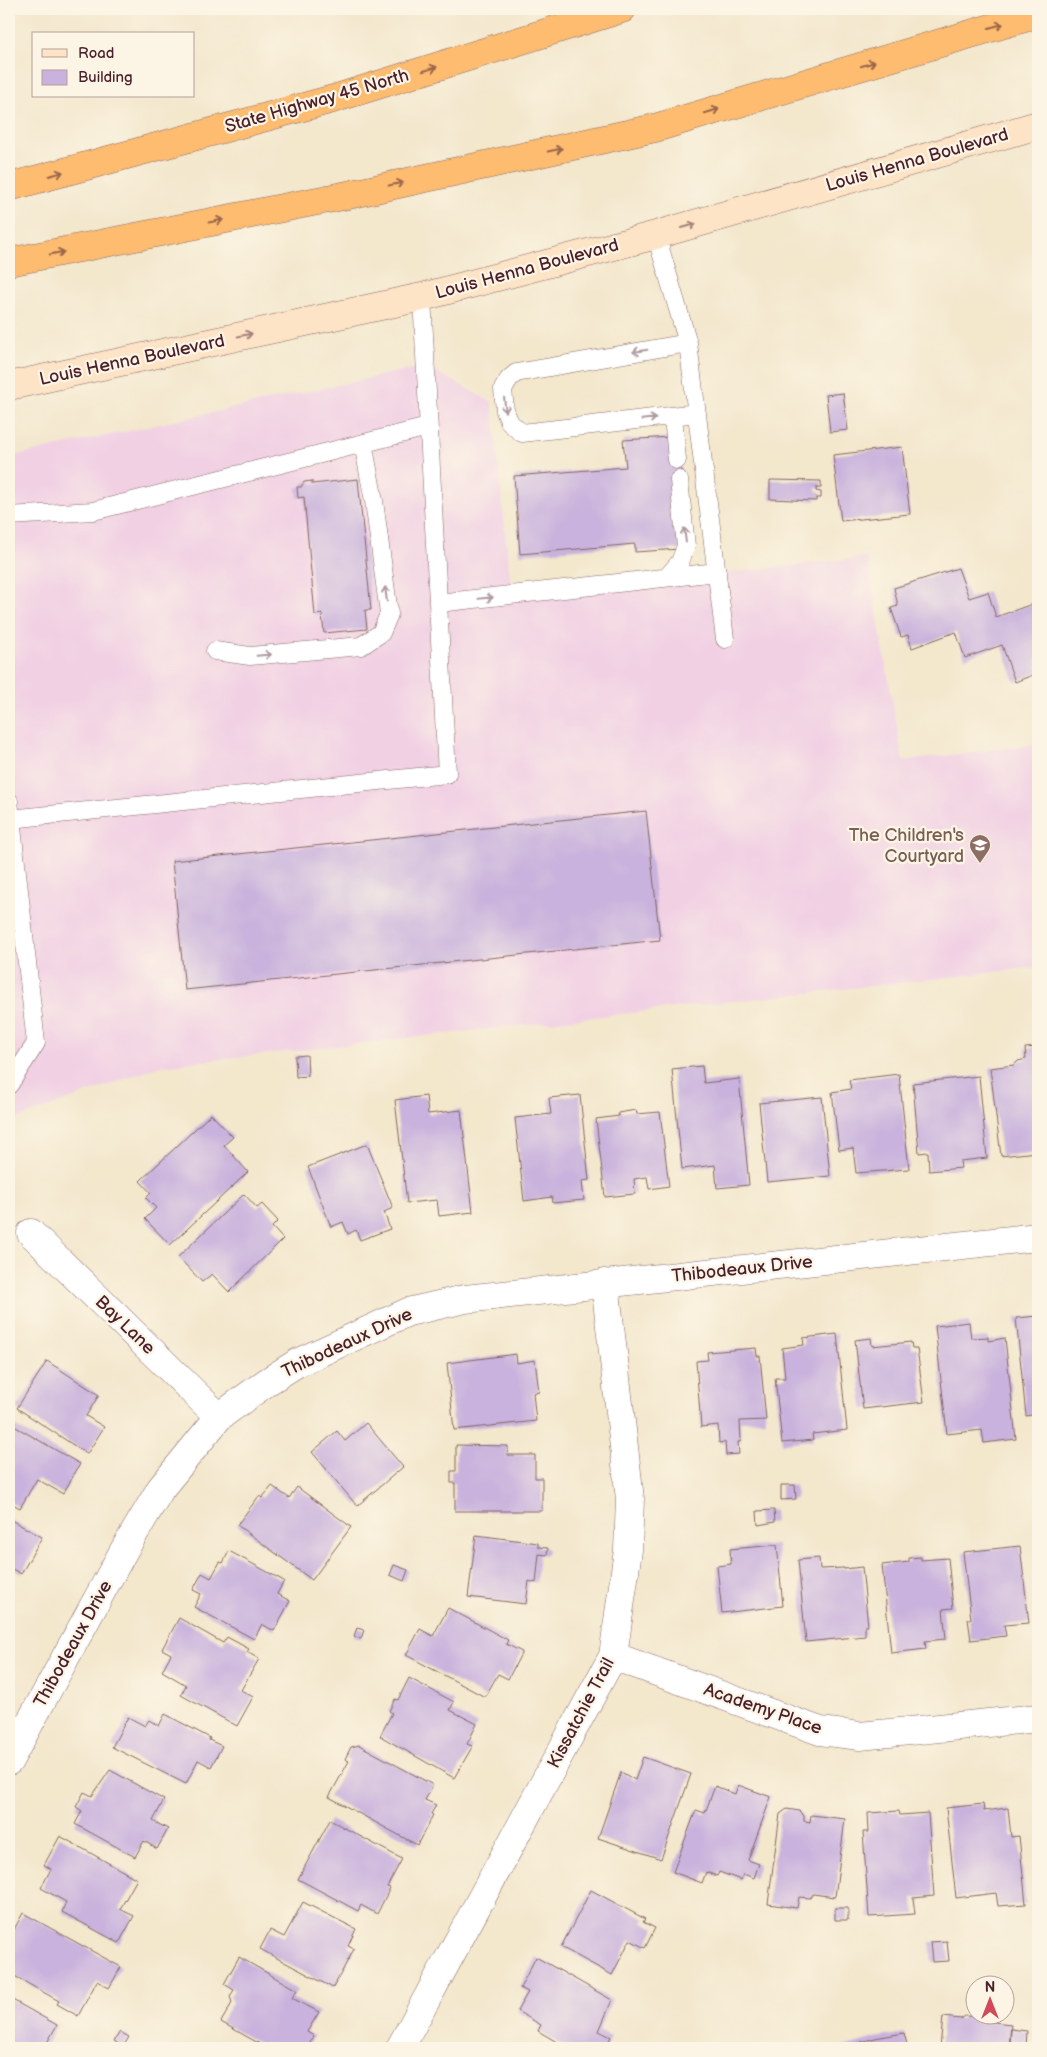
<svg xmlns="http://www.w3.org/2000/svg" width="1047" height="2057" font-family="'Balsamiq Sans',sans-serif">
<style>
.built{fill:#f1d0e4}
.building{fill:#c9b2dd}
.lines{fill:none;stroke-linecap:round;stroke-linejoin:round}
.service-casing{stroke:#856563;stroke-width:19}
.minor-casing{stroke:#856563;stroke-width:29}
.secondary-casing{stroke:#856563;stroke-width:29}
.motorway-casing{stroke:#856563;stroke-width:29}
.service{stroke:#fff;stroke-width:18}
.minor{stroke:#fff;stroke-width:28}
.secondary{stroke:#fee4c6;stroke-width:28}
.motorway{stroke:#fdbc70;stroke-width:28}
.oneway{stroke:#9b664a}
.oneway2{stroke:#a48278}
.oneway3{stroke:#ae9aa0}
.labels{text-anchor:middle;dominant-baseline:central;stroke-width:4.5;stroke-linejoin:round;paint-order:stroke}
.street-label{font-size:18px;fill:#4a1f2b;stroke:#fcf5e5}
.education-label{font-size:18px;fill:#785e54;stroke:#fcf5e5;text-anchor:end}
</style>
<rect width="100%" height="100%" fill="#fcf5e5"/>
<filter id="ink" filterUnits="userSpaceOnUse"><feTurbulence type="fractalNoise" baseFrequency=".02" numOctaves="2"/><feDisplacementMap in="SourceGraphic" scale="10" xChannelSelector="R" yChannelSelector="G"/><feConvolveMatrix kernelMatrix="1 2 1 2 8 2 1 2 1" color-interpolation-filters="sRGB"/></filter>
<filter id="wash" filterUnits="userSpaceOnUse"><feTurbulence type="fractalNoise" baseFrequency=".0096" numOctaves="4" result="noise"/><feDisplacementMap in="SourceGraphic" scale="20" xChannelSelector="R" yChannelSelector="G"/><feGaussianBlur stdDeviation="1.12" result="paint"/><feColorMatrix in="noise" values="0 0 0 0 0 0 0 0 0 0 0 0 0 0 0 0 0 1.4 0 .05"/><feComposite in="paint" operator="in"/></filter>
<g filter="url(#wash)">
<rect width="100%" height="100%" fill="#f3e7cc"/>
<!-- built -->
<path class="built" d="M 425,366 L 492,402 L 512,597 L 867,557 L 903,761 L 1038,744 L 1038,967 L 160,1066 L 9,1122 L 9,457 Z"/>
<g id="blocks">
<!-- building -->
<path class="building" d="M 843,393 L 848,430 L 830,432 L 826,395 Z
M 671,437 L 680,460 L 682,480 L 680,549 L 635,552 L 635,544 L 520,554 L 514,476 L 626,467 L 623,440 Z
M 902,447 L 910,514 L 841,521 L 833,455 Z
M 358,479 L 371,610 L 365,610 L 367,629 L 324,633 L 322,614 L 315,615 L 304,497 L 298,498 L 297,487 L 301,487 L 304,482 L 312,481 L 312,484 Z
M 770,480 L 821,481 L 821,488 L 816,488 L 816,491 L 821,492 L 821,498 L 816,498 L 816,501 L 770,499 Z
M 958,568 L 969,598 L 988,592 L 996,617 L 1035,603 L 1038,611 L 1038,673 L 1015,682 L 1002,645 L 965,658 L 956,632 L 912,648 L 908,635 L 901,637 L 891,608 L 898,606 L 894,588 Z
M 646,811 L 660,940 L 185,990 L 172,861 Z
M 1038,1047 L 1038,1143 L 1035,1143 L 1036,1152 L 1001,1156 L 990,1068 L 1014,1065 L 1018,1061 L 1026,1059 L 1025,1048 Z
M 307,1055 L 308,1076 L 296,1077 L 295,1056 Z
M 702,1066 L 704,1083 L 739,1079 L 749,1185 L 717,1188 L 715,1165 L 682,1169 L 672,1069 Z
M 899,1074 L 909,1169 L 856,1173 L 853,1148 L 839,1150 L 832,1092 L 851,1089 L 849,1080 Z
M 979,1076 L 987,1158 L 960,1161 L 961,1168 L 929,1171 L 928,1152 L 919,1153 L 913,1083 Z
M 580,1095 L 589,1180 L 582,1181 L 584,1200 L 553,1203 L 552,1197 L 524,1201 L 515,1118 L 551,1114 L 549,1098 Z
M 426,1096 L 428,1114 L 461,1110 L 473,1212 L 439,1216 L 437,1200 L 407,1203 L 395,1100 Z
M 822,1097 L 830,1176 L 767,1182 L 759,1103 Z
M 636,1110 L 637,1114 L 660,1112 L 669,1186 L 649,1189 L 647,1177 L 634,1179 L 635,1194 L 605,1197 L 596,1119 L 619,1116 L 618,1113 Z
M 211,1114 L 233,1137 L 224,1145 L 248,1172 L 170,1245 L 145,1219 L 156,1208 L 146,1198 L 151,1193 L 140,1181 Z
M 367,1144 L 393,1208 L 384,1212 L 390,1229 L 360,1240 L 356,1230 L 348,1234 L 343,1222 L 331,1227 L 308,1167 Z
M 244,1194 L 257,1208 L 262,1204 L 278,1221 L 272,1227 L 283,1239 L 229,1292 L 212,1274 L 202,1282 L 178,1257 Z
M 1038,1316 L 1038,1414 L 1026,1416 L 1016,1318 Z
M 969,1322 L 971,1338 L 988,1337 L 988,1341 L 1005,1338 L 1016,1439 L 984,1443 L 982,1430 L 947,1434 L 935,1326 Z
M 837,1334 L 847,1430 L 812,1434 L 813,1440 L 782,1443 L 775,1378 L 785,1378 L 782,1348 L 804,1345 L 803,1338 Z
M 871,1338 L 872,1346 L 911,1342 L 912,1348 L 917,1348 L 924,1402 L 863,1409 L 855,1340 Z
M 756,1348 L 757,1356 L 760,1356 L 766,1420 L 740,1421 L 741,1441 L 738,1442 L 739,1454 L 726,1455 L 725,1442 L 719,1443 L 718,1425 L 701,1427 L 696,1361 L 708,1360 L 707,1352 Z
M 516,1354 L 517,1363 L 535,1360 L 539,1392 L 533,1393 L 536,1421 L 454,1430 L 447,1363 Z
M 47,1361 L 99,1395 L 86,1416 L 104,1427 L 87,1454 L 17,1408 Z
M 9,1423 L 80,1464 L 63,1494 L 37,1479 L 20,1508 L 9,1502 Z
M 366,1423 L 403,1467 L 357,1506 L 312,1452 L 337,1431 L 345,1441 Z
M 456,1445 L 508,1446 L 507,1455 L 535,1455 L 535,1478 L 542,1478 L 542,1511 L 455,1511 L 455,1483 L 451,1483 L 451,1471 L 456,1471 Z
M 781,1485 L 795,1485 L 796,1499 L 781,1500 Z
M 272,1486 L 289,1498 L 297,1487 L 351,1527 L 312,1580 L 237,1525 L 259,1496 L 262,1498 Z
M 774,1510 L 775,1522 L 758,1525 L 757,1511 Z
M 9,1519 L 42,1537 L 21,1574 L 9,1567 Z
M 476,1535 L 538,1543 L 538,1547 L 548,1548 L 547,1555 L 539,1554 L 536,1583 L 529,1581 L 526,1604 L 468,1597 Z
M 777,1545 L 783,1606 L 722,1613 L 717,1566 L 731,1564 L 730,1549 Z
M 1020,1546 L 1029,1623 L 1004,1625 L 1006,1636 L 971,1640 L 968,1619 L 971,1619 L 963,1552 Z
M 229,1551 L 284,1581 L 277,1594 L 290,1601 L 274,1631 L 262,1624 L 254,1639 L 194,1607 L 201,1594 L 193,1590 L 202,1573 L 211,1578 L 220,1562 L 223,1563 Z
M 921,1557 L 921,1560 L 948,1558 L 953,1608 L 943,1609 L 946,1639 L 925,1641 L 926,1649 L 891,1653 L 882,1565 L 909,1562 L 909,1558 Z
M 819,1558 L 820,1569 L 844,1568 L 844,1569 L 862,1567 L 868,1626 L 865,1626 L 865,1636 L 806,1642 L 798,1560 Z
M 394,1565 L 408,1570 L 404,1581 L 390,1575 Z
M 448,1608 L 508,1640 L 506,1644 L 522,1652 L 508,1679 L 498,1674 L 485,1697 L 406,1655 L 420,1629 L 433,1636 Z
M 179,1618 L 223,1643 L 227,1637 L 249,1649 L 247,1652 L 259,1659 L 241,1690 L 253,1697 L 237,1726 L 181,1695 L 186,1685 L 162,1671 L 171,1654 L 162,1649 Z
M 357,1628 L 364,1630 L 361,1639 L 354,1636 Z
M 409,1678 L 454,1702 L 450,1710 L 477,1724 L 467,1744 L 472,1746 L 471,1749 L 454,1778 L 380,1736 L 392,1713 L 389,1711 L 395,1699 L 398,1700 Z
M 165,1714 L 210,1738 L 209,1740 L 222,1746 L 211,1767 L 198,1760 L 186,1784 L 112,1747 L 128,1717 L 145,1726 L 149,1720 L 159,1726 Z
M 359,1745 L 433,1785 L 425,1800 L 436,1805 L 431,1814 L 433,1815 L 417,1845 L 329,1797 L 349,1761 L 345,1759 L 351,1747 Z
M 643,1757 L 691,1774 L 661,1859 L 598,1838 L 621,1772 L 635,1780 Z
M 110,1770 L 164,1800 L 153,1821 L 168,1829 L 157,1849 L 144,1841 L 135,1857 L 75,1824 L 82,1811 L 76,1807 L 84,1792 L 92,1796 Z
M 738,1785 L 771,1797 L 748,1860 L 759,1864 L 754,1878 L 743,1874 L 741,1880 L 719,1872 L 717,1876 L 706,1872 L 702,1883 L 673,1872 L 696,1810 L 705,1813 L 715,1786 L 735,1794 Z
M 983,1804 L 984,1811 L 1008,1808 L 1011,1837 L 1019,1836 L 1026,1904 L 998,1906 L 996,1893 L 956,1898 L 946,1808 Z
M 787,1809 L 799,1811 L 804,1816 L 804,1821 L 810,1822 L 811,1815 L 845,1819 L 835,1897 L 813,1894 L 810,1898 L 799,1897 L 797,1908 L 768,1904 L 780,1814 Z
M 899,1811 L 900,1815 L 928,1813 L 934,1896 L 913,1898 L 915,1914 L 869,1917 L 863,1832 L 869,1832 L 868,1813 Z
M 330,1820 L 402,1859 L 387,1887 L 390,1888 L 377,1914 L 361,1905 L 358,1911 L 298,1879 Z
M 60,1836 L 137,1879 L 120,1909 L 134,1916 L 119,1943 L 62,1912 L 66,1902 L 41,1888 L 51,1869 L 44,1865 Z
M 591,1890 L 645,1919 L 643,1922 L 655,1928 L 645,1948 L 630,1940 L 612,1975 L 561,1947 Z
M 303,1902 L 356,1929 L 348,1946 L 354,1949 L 333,1988 L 260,1949 L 270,1930 L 284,1937 Z
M 835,1908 L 848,1908 L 848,1920 L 835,1920 Z
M 23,1913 L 121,1967 L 109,1988 L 97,1981 L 78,2016 L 57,2004 L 59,2001 L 9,1973 L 9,1934 L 11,1935 Z
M 947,1941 L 949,1961 L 932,1962 L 930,1942 Z
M 239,1957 L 297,1990 L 292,1998 L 319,2012 L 307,2032 L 314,2036 L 307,2048 L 267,2048 L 221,2022 L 232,2003 L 230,1996 L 234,1990 L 224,1984 Z
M 536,1957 L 612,2000 L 599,2031 L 611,2037 L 605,2048 L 567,2048 L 538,2031 L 541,2025 L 517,2011 L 528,1992 L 520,1988 Z
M 9,1998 L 57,2025 L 44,2048 L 9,2048 Z
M 965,2016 L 980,2017 L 984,2021 L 1011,2024 L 1009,2048 L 940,2048 L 943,2017 L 961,2019 Z
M 1011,2029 L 1027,2031 L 1026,2048 L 1010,2048 Z
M 120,2032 L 129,2037 L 123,2047 L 114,2041 Z
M 904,2033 L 908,2048 L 844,2048 L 844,2047 L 875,2038 Z"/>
</g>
</g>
<g filter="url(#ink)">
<use href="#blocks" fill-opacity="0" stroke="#856563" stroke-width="1"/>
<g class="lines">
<!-- service casing -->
<g class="service-casing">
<path id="service" d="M 656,235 L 688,343 L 725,639
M 688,343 L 516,373 L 509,379 L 503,389 L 505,411 L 510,423 L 522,433 L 697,413
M 673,416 L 677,460
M 9,516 L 93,511 L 428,427
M 667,577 L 680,562 L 686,546 L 679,480
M 438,603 L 717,572
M 215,651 L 250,656 L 361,646 L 381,633 L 389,614 L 374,501 L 363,443
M 9,801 L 36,1043 L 9,1085
M 10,819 L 447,774 L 422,297"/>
</g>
<!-- minor casing -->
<g class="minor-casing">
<path id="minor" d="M 31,1233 L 219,1417
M 613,1656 L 820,1731 L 860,1736 L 1038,1718
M 9,1761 L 123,1552 L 161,1488 L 219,1417 L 267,1382 L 297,1363 L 408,1312 L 465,1299 L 1038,1237
M 400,2048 L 613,1656 L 628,1550 L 630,1499 L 605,1283"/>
</g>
<!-- secondary casing -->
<g class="secondary-casing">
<path id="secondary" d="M 9,386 L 422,297 L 656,235 L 1038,125"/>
</g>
<!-- motorway casing -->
<g class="motorway-casing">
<path id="motorway" d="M 9,187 L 333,99 L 622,9
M 9,262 L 348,195 L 655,128 L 1038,14"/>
</g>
<!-- service -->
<use href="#service" class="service"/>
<!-- minor -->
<use href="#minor" class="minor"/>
<!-- secondary -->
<use href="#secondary" class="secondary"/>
<!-- motorway -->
<use href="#motorway" class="motorway"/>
</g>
<!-- one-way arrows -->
<defs><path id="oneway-shaft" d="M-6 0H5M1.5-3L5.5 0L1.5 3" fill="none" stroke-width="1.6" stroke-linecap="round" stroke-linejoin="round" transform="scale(1.25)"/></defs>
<g class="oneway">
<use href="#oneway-shaft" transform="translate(996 26) rotate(-16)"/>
<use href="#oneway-shaft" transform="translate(868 64) rotate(-17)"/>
<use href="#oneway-shaft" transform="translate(430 69) rotate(-17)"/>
<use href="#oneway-shaft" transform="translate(712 111) rotate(-17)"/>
<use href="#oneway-shaft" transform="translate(555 150) rotate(-12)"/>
<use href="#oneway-shaft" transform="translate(56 174) rotate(-15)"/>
<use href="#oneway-shaft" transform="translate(396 184) rotate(-12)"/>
<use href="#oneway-shaft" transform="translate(216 221) rotate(-11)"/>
<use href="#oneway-shaft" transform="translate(57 253) rotate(-11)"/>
</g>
<g class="oneway2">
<use href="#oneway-shaft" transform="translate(689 226) rotate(-16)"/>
<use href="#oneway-shaft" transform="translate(245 335) rotate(-12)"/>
</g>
<g class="oneway3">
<use href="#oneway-shaft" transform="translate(640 351) rotate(170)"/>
<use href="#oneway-shaft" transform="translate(505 405) rotate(83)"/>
<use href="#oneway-shaft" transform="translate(649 419) rotate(-6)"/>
<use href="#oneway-shaft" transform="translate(685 535) rotate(-97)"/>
<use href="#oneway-shaft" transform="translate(386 594) rotate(-97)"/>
<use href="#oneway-shaft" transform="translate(486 598) rotate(-6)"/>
<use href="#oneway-shaft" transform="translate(264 655) rotate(-5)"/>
</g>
</g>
<!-- icons -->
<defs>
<g id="school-pin" transform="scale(1.125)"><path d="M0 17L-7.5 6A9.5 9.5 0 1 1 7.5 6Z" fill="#8d6e63" stroke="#fcf5e5"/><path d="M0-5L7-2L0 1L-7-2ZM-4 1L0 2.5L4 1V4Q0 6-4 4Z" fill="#fff"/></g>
</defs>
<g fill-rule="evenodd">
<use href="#school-pin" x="980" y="845"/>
</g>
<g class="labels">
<!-- street labels -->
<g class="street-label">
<text transform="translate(317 101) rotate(-16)">State Highway 45 North</text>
<text transform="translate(917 160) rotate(-16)">Louis Henna Boulevard</text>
<text transform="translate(527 269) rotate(-15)">Louis Henna Boulevard</text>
<text transform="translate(132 360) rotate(-12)">Louis Henna Boulevard</text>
<text transform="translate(742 1269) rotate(-6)">Thibodeaux Drive</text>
<text transform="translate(125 1325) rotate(44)">Bay Lane</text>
<text transform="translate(347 1343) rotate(-25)">Thibodeaux Drive</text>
<text transform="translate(73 1644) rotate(-61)">Thibodeaux Drive</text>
<text transform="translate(763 1709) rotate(19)">Academy Place</text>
<text transform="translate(581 1713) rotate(-62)">Kissatchie Trail</text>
</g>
<!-- education labels -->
<g class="education-label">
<text x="964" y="835">The Children's<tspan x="964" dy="21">Courtyard</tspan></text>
</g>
</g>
<!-- margin -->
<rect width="1047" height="2057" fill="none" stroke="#fcf5e5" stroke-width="30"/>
<!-- legend -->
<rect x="32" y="32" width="162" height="65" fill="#fcf5e5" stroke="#b59f9b"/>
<rect x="42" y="49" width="25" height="8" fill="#fee4c6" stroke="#b59f9b"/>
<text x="78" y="58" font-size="15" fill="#4a1f2b">Road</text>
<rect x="42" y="70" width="25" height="15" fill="#c9b2dd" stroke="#b59f9b"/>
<text x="78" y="82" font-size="15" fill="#4a1f2b">Building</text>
<!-- north arrow -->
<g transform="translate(990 2000)"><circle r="24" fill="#fcf5e5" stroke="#b59f9b"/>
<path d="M0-4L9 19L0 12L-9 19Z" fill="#d1495b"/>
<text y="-8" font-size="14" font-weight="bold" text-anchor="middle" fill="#4a1f2b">N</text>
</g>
</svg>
